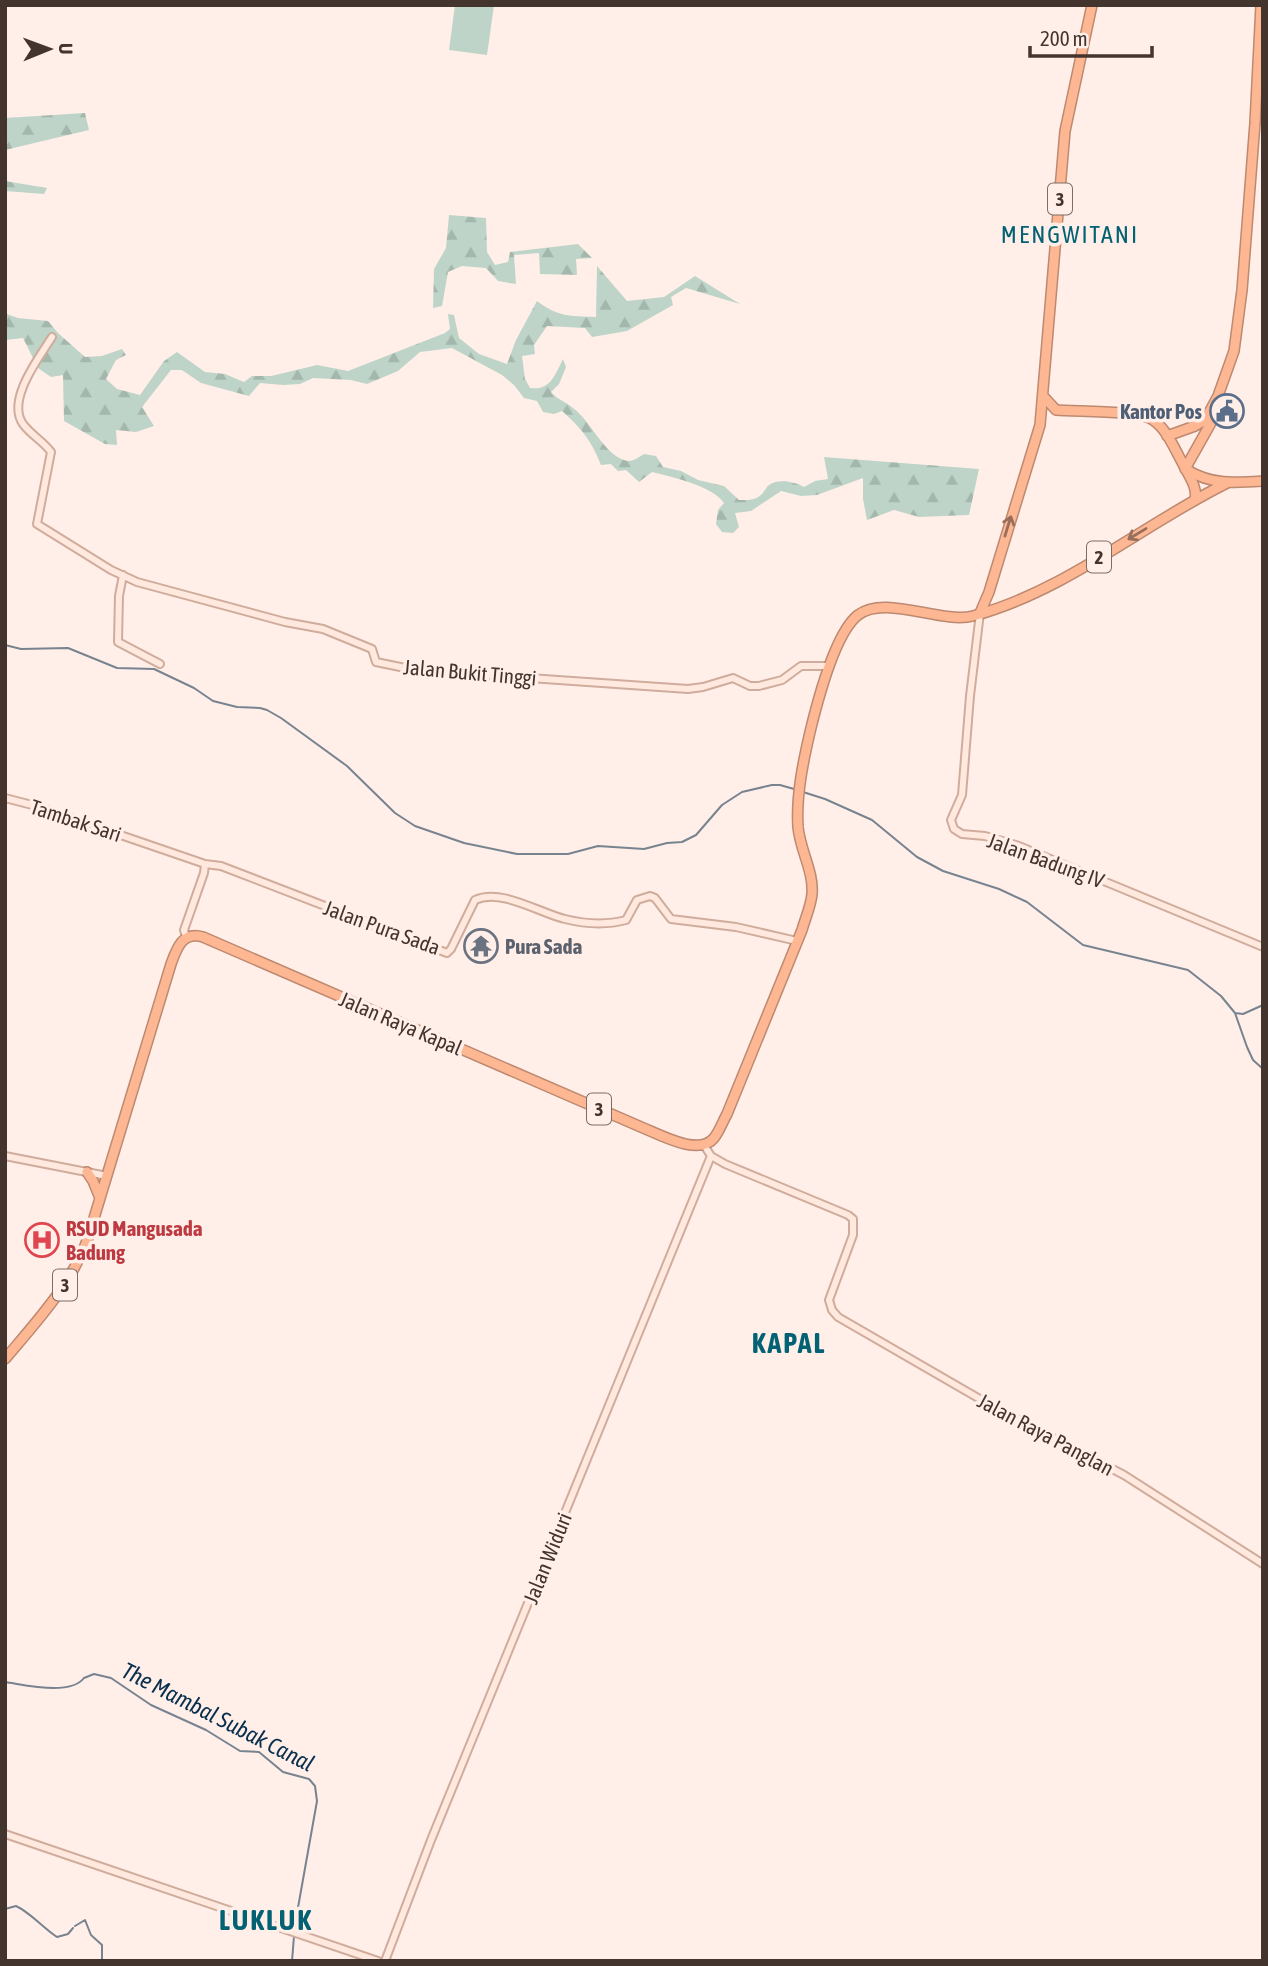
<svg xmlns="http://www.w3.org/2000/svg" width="1268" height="1966" font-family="'Asap Condensed',sans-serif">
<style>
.forest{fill:url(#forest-firs)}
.pitch{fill:#bed4c8}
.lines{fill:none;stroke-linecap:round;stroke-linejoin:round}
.stream{stroke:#788390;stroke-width:2}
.secondary-casing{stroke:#d0ac9c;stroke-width:10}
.highway-casing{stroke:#bd8970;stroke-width:12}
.secondary{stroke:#ffe9df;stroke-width:6}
.highway{stroke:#feb793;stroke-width:9}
.oneway{stroke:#976f5b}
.labels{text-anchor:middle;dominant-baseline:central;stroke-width:7;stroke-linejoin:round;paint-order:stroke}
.shield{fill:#ffefe8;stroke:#7b6c66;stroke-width:2}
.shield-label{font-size:19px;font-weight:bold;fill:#43342e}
.service-label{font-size:21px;font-weight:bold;fill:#4e5e75;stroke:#ffefe8;text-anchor:end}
.street-label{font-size:21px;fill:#43342e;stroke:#ffefe8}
.worship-label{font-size:21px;font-weight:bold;fill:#5b616d;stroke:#ffefe8;text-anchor:start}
.health-label{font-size:21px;font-weight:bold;fill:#be3a42;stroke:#ffefe8;text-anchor:start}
.water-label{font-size:23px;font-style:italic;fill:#082f4e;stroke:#ffefe8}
.quarter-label{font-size:24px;letter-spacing:2px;fill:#026173;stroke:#ffefe8}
.district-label{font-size:28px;font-weight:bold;letter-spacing:2px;fill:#026173;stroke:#ffefe8}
</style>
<defs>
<pattern id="forest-firs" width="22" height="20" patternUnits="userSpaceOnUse" patternTransform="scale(1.75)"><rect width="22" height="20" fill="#bed4c8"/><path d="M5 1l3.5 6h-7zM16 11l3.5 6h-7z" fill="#a4b7ac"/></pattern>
</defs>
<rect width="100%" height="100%" fill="#ffefe8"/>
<!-- forest -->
<path class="forest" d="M 85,113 L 89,130 L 5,150 L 5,118 Z
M 5,181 L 47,188 L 44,194 L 5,191 Z
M 449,215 L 486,218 L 487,252 L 495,265 L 508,262 L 510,252 L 578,244 L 592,258 L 576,259 L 577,275 L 540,274 L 539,253 L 514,255 L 516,284 L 498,281 L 486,268 L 462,266 L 448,272 L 442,306 L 433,308 L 434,269 L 446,248 Z
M 597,266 L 627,301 L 664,297 L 695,276 L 740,304 L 686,288 L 671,297 L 673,305 L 627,331 L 592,337 L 585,328 L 547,326 L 534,345 L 535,354 L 522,356 L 525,379 L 530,388 C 550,391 555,375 563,359 L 566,367 L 559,384 L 551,392 C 558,400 565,401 573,408 C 590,420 604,454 624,460 C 632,463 637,458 644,454 L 656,456 L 663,467 L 681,471 L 698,480 L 724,486 L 739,500 C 748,500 755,501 762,494 C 765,491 766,487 769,485 C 779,478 795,482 804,487 L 815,481 L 828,479 L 824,457 L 979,469 L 969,515 L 919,517 L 894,510 L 867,520 L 863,499 L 863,478 L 817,495 L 801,496 L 781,491 L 751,511 L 735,513 L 739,527 L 733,533 L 722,532 L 716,524 L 718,510 L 724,503 C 713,486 672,477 652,472 L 639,482 L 626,470 L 618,471 L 611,464 L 601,465 C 591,440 582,429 562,411 L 554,414 L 543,412 L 537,401 L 524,398 L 514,385 L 502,375 L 452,348 L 420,352 L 398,371 L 367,384 L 351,380 L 313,378 L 300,384 L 283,385 L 260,383 L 249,396 L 201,383 L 182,370 L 171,370 L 142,407 L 154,426 L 136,432 L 116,430 L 117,445 L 105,444 L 64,421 L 63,375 L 51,377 L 38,368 L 23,338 L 5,340 L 5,308 L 7,314 L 18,318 L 48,321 L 58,333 L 85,357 L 102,356 L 122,349 L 126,355 L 116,360 L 106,379 L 117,389 L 140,395 L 164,361 L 177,352 L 205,372 L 225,374 L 244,382 L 252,376 L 271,376 L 317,365 L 348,371 L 445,333 L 450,329 L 448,314 L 454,315 L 459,338 L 479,354 L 507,364 L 516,340 L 537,301 C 558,317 569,316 596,317 Z"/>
<!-- pitch -->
<path class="pitch" d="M 455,5 L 494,5 L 487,55 L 449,50 Z"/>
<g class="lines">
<!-- stream -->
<path class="stream" d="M 5,645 L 21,649 L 68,648 L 117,668 L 154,669 L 194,688 L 213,701 L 237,707 L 260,708 L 267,710 L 281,718 L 347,766 L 395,813 L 415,826 L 464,843 L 517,854 L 568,854 L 598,846 L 644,849 L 667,843 L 682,842 L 696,835 L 722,805 L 742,792 L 772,785 L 780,785 L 794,789
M 803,792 L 825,799 L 872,820 L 917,857 L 943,871 L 999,889 L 1027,902 L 1083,945 L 1188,970 L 1221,996 L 1235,1013 L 1247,1047 L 1253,1060 L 1263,1069
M 1235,1013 L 1243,1014 L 1263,1005
M 5,1682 C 26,1685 70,1696 84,1678 L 94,1674 L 111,1678 L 151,1705 L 206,1730 L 240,1751 L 259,1752 L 283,1772 L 309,1779 L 315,1786 L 317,1801 L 294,1930
M 5,1909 L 16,1906 C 31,1913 42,1927 57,1937 L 68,1934 L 73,1928
M 75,1926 L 85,1920 L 91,1935 L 102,1945 L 102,1961
M 292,1961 L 294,1936"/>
<!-- secondary casing -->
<g class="secondary-casing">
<path id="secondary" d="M 52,337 C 39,358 6,400 23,424 C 31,435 43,441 51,452 L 37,524 L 111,570 L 137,582 L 285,622 L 323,629 L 372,649 L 376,662 L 415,670 L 688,689 L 703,687 L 733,678 L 750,686 L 759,686 L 782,680 L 801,666 L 829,666
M 123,575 L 119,596 L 118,642 L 160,664
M 980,613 L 970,696 L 962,795 L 951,820 L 954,829 L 962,834 L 985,836 L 1019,846 L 1263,947
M 5,798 L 36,806 L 205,864 L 204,873 L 184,930 L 186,937
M 205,864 L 221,866 L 447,953 L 451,949 L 475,900 C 502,888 539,913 565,919 C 585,924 607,925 626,920 L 637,900 L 650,896 L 655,898 L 671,919 L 736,927 L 797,941
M 704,1145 L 711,1156 L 725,1164 L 848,1215 L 853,1219 L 853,1235 L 829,1300 L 832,1310 L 838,1317 L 992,1406 L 1124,1475 L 1263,1564
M 5,1156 L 107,1176
M 5,1834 L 378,1961
M 385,1961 L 431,1840 L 711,1156"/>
</g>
<!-- highway casing -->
<g class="highway-casing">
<path id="highway" d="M 1044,397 L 1056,410 C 1076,412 1138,410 1153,420 C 1167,429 1175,450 1183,464 C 1188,475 1198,487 1195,499
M 1167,436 L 1195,426 L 1205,420 L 1218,396 L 1234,351 L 1242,290 L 1255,123 L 1261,5
M 1185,469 L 1217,412
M 1187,470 C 1212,485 1235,483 1263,481
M 980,613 L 989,592 L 1040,425 L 1065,131 L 1092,5
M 87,1172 L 93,1181 L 100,1198
M 5,1359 C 37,1321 71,1285 88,1238 L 171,964 C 177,947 183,931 203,937 L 641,1127 C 659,1134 699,1157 714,1138 C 719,1132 723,1121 727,1114 L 802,930 C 805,919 811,906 812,894 C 814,872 800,850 798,827 C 796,796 803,762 810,732 C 817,703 835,633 858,615 C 885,594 940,624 973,616 C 1066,591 1142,525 1227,483"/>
</g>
<!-- secondary -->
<use href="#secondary" class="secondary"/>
<!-- highway -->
<use href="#highway" class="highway"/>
</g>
<!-- one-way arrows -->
<defs><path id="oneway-shaft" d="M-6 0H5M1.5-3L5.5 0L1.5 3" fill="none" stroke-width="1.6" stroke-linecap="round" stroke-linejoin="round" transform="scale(1.75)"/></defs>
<g class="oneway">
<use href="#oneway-shaft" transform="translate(1008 526) rotate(-73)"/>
<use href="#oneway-shaft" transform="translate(1137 534) rotate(149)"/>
</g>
<!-- icons -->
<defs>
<g id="civic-ring" transform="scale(1.75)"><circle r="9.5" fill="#ffefe8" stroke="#5c6f8a" stroke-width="1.5"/><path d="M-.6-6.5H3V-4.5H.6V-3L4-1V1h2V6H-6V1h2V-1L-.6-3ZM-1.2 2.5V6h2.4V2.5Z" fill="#5c6f8a"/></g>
<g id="temple-ring" transform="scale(1.75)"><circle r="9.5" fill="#ffefe8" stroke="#6b7280" stroke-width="1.5"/><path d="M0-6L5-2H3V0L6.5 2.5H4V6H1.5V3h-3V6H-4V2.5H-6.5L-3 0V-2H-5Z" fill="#6b7280"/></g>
<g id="hospital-ring" transform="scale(1.75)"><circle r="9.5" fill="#ffefe8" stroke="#e0444e" stroke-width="1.5"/><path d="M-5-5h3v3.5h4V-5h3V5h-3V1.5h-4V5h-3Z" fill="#e0444e"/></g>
</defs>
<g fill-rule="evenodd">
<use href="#civic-ring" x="1227" y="411"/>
<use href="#temple-ring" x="481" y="946"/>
<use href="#hospital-ring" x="42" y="1240"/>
</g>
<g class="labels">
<!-- shield labels -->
<g class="shield">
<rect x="1048" y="183.5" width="24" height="31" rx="5"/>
<rect x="1087" y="541.5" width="24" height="31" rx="5"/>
<rect x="587" y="1093.5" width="24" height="31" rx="5"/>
<rect x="53" y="1269.5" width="24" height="31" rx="5"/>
</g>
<g class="shield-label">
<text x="1060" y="199">3</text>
<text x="1099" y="557">2</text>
<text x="599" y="1109">3</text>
<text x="65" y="1285">3</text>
</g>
<!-- service labels -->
<g class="service-label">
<text x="1202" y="411">Kantor Pos</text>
</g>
<!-- street labels -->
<g class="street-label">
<text transform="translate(470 672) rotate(5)">Jalan Bukit Tinggi</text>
<text transform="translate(76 820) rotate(18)">Tambak Sari</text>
<text transform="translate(1046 860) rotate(20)">Jalan Badung IV</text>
<text transform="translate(382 927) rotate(20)">Jalan Pura Sada</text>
<text transform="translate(401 1023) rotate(23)">Jalan Raya Kapal</text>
<text transform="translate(1046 1434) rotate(28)">Jalan Raya Panglan</text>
<text transform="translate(547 1558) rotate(-68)">Jalan Widuri</text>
</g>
<!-- worship labels -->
<g class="worship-label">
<text x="505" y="946">Pura Sada</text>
</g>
<!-- health labels -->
<g class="health-label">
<text x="66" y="1228">RSUD Mangusada<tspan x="66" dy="24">Badung</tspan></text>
</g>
<!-- water labels -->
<g class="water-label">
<text transform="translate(218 1717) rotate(27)">The Mambal Subak Canal</text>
</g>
<!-- quarter labels -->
<g class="quarter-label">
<text x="1070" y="234">MENGWITANI</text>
</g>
<!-- district labels -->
<g class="district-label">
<text x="789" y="1343">KAPAL</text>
<text x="266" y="1920">LUKLUK</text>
</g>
</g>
<!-- border -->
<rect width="1268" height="1966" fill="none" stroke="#43342e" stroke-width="14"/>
<!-- north arrow -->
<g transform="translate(49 49) rotate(89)" stroke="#ffefe8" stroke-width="5" paint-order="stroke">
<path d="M0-5L12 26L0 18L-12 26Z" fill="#43342e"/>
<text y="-10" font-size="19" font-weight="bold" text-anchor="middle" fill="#43342e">U</text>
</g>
<!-- scale -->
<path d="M1030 46v10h122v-10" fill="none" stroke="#43342e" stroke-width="3.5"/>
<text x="1040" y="46" font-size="21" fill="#43342e" stroke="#ffefe8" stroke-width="5" paint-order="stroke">200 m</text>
</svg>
